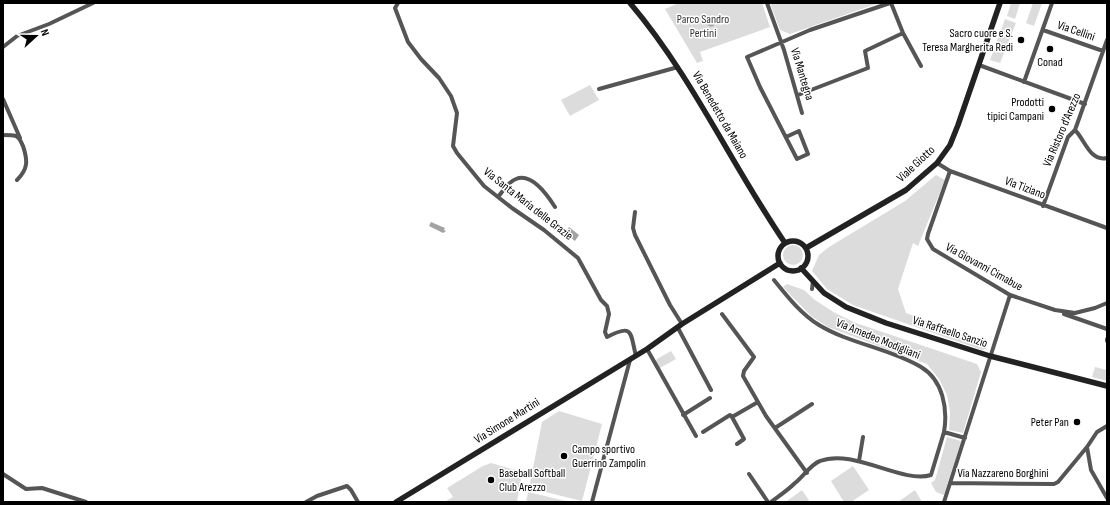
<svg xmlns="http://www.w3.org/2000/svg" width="1110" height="505" font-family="'Sofia Sans Condensed',sans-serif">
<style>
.green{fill:#dcdcdc}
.water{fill:#a3a3a3}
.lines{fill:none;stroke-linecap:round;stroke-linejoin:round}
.street{stroke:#555;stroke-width:4}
.secondary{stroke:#222;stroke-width:5.5}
.poi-dot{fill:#000;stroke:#fff;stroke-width:1.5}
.labels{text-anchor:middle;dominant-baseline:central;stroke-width:3;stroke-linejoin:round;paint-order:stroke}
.park-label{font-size:12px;fill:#333;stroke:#fff}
.street-label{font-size:12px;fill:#000;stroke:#fff}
.poi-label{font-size:12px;fill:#000;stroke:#fff;text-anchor:end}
</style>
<rect width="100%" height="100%" fill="#fff"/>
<!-- green -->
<path class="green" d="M 679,3 L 762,3 L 770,27 L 700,52 L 703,61 L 697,63 L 665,9 Z
M 770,3 L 879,3 L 790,34 L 780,30 Z
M 1011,3 L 1020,3 L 1015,19 L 1007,16 Z
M 1033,3 L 1042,3 L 1034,26 L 1026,23 Z
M 1005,19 L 1016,23 L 1000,63 L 990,60 Z
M 590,85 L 599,100 L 570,116 L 561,100 Z
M 936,175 L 945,180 L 918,246 L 913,243 L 898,289 L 906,313 L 988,344 L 986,349 L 982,350 L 853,305 L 827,289 L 812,271 L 819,255 L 829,247 L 905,201 Z
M783 255a10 10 0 1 1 20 0a10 10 0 1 1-20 0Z
M 787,284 L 804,290 L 815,300 L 835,313 L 856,323 L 977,364 L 981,372 L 963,433 L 949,430 L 950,412 L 947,395 L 939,379 L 927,364 L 828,327 L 811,316 L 783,287 Z
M 671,351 L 676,359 L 658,369 L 655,363 L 657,359 Z
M 1095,367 L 1107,370 L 1107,381 L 1092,377 Z
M 559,411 L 602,424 L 582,501 L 529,488 L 542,422 Z
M 947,437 L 961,441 L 944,495 L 936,492 L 931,483 L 935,480 Z
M 491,463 L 522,472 L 517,502 L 444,502 L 453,497 L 447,488 L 483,466 Z
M 853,466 L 869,490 L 851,502 L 844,502 L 831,481 Z
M 802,490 L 810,502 L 788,502 L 787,501 Z
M 915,490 L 922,502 L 898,502 Z
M 528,492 L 570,502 L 526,502 Z"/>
<!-- water -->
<path class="water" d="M706.5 22a4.5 4.5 0 1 1 9 0a4.5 4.5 0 1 1-9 0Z
M 431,222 L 445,228 L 444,230 L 446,231 L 443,233 L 429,226 Z
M 569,227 L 579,235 L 575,241 L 565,233 Z"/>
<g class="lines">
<!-- street -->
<path class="street" d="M 398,3 L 395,8 L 408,42 L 421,59 L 439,78 L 451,96 L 457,113 L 453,146 L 457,153 L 484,186 L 512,208 L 544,230 L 578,258 L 601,300 L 607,306 L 609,314 L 605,332 L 607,337 C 634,323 630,333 636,356
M 767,3 L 784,50 L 802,113
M 891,3 L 903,33 L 921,66
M 1043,30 L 1103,51
M 3,47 L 17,36 L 49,24 L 93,3
M 979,65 L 1085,104
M 1024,82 L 1052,3
M 599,89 L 678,67
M 798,95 L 868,68 L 865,51 L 903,33
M 3,99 L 20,138
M 1075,130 C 1085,140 1090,162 1107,158
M 3,135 C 7,135 12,135 16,136 C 20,138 21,142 23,146 C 28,161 28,169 17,180
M 786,137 L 799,131 L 808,154 L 797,159 L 760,87 L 747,57 L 810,30 L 890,3
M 937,163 L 950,171 L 1107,228
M 950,171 L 928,234 L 927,239 L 933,249 L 1010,295 L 1055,310 L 1075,313 L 1095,308 L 1107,303
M 498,197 C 503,191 508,182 516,179 C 532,172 548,196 555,207
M 1043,206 L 1068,137 L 1075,130 L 1107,40
M 635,212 L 633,228 L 635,235 L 670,305 L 682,324
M 774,280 C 787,296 801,314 819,325 C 850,344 889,348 921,367 C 943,380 948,409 944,432 L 965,438
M 812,289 L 813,281
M 722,314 L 754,357 L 744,371 L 743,376 L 766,416 L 807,473
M 1064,314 L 1107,329
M 678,328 L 711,390
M 1107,339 L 1107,341
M 647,349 L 696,436
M 683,415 L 710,398
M 1107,426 L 1097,432 L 1087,447 L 1091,470 L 1107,498
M 775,428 L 812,404
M 703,432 L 730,415 L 732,417
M 737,444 L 744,439 L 732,417 L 758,402
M 859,461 L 863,437
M 3,474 L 26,489 L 42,488 L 86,502
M 749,474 L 768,502
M 950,483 L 1054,484 L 1058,482 L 1087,447
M 306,502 L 317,496 L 347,486 L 351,490 L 358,502
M 592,502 L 630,360
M 771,502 C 779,496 788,490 795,483 C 803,477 811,464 820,461 C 854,448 901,484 931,475 L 944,432
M 944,502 L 1010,295"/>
<!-- secondary -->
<path class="secondary" d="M 630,3 C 692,76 731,164 785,243
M778 256a15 15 0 1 1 30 0a15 15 0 1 1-30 0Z
M 806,248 L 906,190 L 937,163 L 950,145 L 958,125 L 1000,3
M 801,268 L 824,293 L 846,307 L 886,323 L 990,356 L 1107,386
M 396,502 L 647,349 L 682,324 L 780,263"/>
</g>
<!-- markers -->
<g class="poi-dot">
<circle cx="1021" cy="40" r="4"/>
<circle cx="1050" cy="49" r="4"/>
<circle cx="1052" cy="109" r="4"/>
<circle cx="1077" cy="422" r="4"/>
<circle cx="564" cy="456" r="4"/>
<circle cx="491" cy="480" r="4"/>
</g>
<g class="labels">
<!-- park labels -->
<g class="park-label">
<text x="703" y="19">Parco Sandro<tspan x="703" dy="14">Pertini</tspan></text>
</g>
<!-- street labels -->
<g class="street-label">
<text transform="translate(1076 31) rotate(19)">Via Cellini</text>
<text transform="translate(802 74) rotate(73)">Via Mantegna</text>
<text transform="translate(720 115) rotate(60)">Via Benedetto da Maiano</text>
<text transform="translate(1062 130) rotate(-67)">Via Ristoro d'Arezzo</text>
<text transform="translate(916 164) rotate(-43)">Viale Giotto</text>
<text transform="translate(1025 188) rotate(21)">Via Tiziano</text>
<text transform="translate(528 204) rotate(38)">Via Santa Maria delle Grazie</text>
<text transform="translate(984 267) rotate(29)">Via Giovanni Cimabue</text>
<text transform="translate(950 332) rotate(18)">Via Raffaello Sanzio</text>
<text transform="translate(878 339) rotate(22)">Via Amedeo Modigliani</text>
<text transform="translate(507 421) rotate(-32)">Via Simone Martini</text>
<text x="1003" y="473">Via Nazzareno Borghini</text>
</g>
<!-- poi labels -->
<g class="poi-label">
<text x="1013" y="33">Sacro cuore e S.<tspan x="1013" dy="14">Teresa Margherita Redi</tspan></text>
<text x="1050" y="62" text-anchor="middle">Conad</text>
<text x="1044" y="102">Prodotti<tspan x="1044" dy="14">tipici Campani</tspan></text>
<text x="1069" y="422">Peter Pan</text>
<text x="572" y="449" text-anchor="start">Campo sportivo<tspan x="572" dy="14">Guerrino Zampolin</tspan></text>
<text x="499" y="473" text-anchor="start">Baseball Softball<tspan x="499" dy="14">Club Arezzo</tspan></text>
</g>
</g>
<!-- border -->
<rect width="1110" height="505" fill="none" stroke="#000000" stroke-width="8"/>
<!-- north arrow -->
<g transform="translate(36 36) rotate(69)" stroke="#ffffff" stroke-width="3" paint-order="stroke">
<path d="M0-3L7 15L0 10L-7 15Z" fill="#000000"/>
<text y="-6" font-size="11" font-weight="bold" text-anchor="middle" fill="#000000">N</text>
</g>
</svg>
